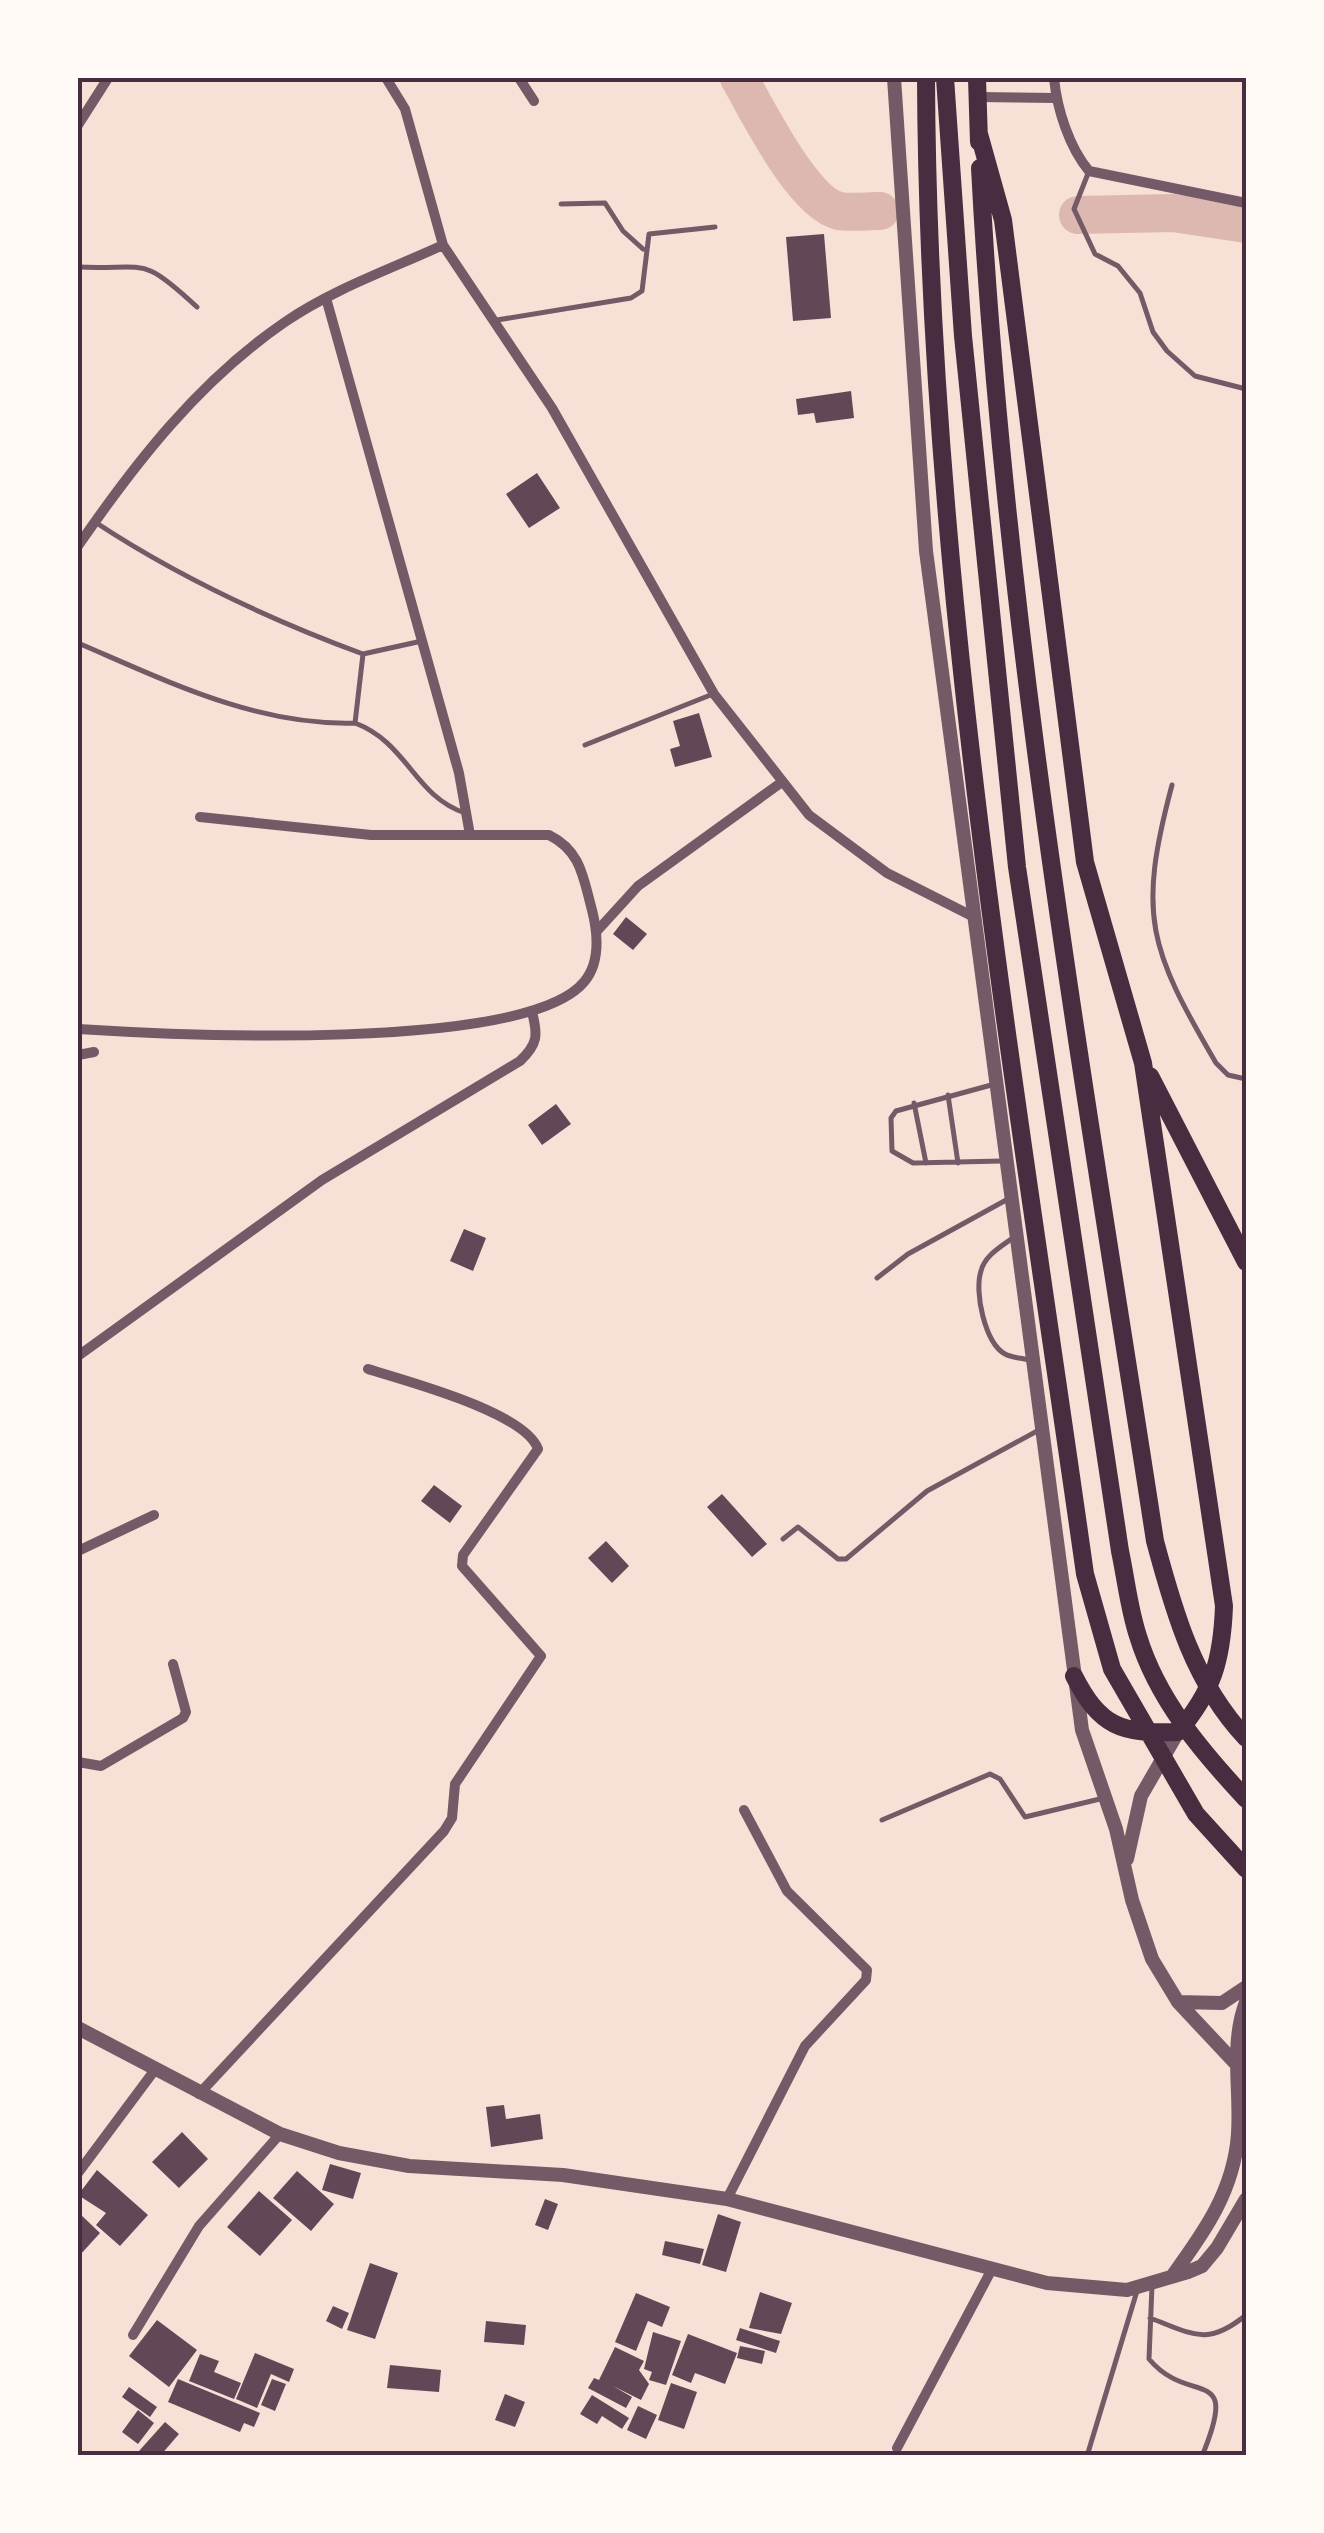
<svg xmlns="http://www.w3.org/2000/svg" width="1324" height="2533" font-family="'PT Sans Narrow',sans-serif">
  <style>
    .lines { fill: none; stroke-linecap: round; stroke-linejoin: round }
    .river { stroke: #dcb8b0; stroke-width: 38 }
    .building { fill: #644757 }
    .service { stroke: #755966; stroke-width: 5 }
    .minor { stroke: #755966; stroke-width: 10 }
    .tertiary { stroke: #755966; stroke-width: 14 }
    .trunk { stroke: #4a2c40; stroke-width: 18 }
    .neatline { fill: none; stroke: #4a2c40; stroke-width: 4 }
  </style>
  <rect width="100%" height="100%" fill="#f7e1d7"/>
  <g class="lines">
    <!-- river -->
    <path class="river" d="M 739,78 C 757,109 802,202 839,211 C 851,213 867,211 880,211
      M 1078,215 L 1173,213 L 1246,224"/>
  </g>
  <!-- building -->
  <path class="building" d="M 824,234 L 831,318 L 793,321 L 786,237 Z
    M 851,391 L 854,418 L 816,423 L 814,413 L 798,415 L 796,399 Z
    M 537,473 L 560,508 L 529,528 L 506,494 Z
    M 699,713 L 712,757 L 675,767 L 670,749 L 680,746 L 673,721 Z
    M 626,917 L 647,934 L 633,950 L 613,934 Z
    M 556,1104 L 571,1124 L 542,1145 L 528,1125 Z
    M 464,1229 L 486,1238 L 473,1271 L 450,1261 Z
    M 434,1485 L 462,1506 L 450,1523 L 421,1501 Z
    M 722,1494 L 767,1544 L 752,1557 L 707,1507 Z
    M 606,1541 L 629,1566 L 612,1583 L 588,1558 Z
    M 504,2105 L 506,2119 L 540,2114 L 543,2139 L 491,2147 L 486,2107 Z
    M 182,2132 L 208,2159 L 179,2188 L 152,2162 Z
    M 330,2164 L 361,2173 L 353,2199 L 322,2190 Z
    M 97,2170 L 148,2215 L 120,2246 L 96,2225 L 106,2213 L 78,2195 Z
    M 297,2171 L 334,2204 L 311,2231 L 273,2198 Z
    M 259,2191 L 292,2220 L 260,2256 L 227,2227 Z
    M 545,2199 L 558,2204 L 548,2230 L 535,2225 Z
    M 78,2212 L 100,2233 L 80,2255 L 78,2252 Z
    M 718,2214 L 741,2222 L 726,2272 L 702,2265 Z
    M 665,2241 L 704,2249 L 700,2264 L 662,2255 Z
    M 370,2263 L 398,2273 L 375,2339 L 347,2330 Z
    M 760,2292 L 792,2303 L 781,2334 L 749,2328 Z
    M 636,2293 L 670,2307 L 662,2327 L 648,2321 L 636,2351 L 615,2342 Z
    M 333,2306 L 349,2313 L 342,2329 L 326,2321 Z
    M 157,2320 L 197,2350 L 169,2387 L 129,2356 Z
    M 486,2321 L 526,2325 L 524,2345 L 484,2342 Z
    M 740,2328 L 780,2341 L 776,2353 L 736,2340 Z
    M 653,2332 L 681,2341 L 666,2385 L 649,2380 L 652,2372 L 644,2369 Z
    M 688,2334 L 737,2353 L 725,2384 L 695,2373 L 691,2383 L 672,2375 Z
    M 740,2346 L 765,2351 L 762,2364 L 737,2358 Z
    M 615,2347 L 644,2361 L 639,2370 L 649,2384 L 641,2400 L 613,2386 L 632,2397 L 626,2408 L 588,2388 L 594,2378 L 599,2380 Z
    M 255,2353 L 294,2369 L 289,2382 L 271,2374 L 257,2408 L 236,2399 Z
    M 200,2354 L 219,2361 L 214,2372 L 241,2383 L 234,2399 L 189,2381 Z
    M 390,2365 L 441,2370 L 439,2392 L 387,2388 Z
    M 178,2379 L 260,2413 L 254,2427 L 244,2423 L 240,2432 L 168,2402 Z
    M 272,2379 L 286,2384 L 275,2411 L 261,2405 Z
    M 671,2383 L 697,2392 L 684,2429 L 658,2420 Z
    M 129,2387 L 157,2407 L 150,2417 L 122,2397 Z
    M 505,2394 L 525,2402 L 515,2427 L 495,2420 Z
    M 592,2395 L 629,2418 L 622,2429 L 602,2416 L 597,2424 L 580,2414 Z
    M 638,2406 L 657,2415 L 646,2439 L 627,2430 Z
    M 138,2410 L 154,2423 L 138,2444 L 122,2432 Z
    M 165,2422 L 179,2434 L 160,2456 L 145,2456 L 139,2451 Z"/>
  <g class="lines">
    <!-- service -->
    <path class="service" d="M 1089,171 L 1074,209 L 1095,254 L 1118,266 L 1140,293 L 1153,332 L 1167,351 L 1195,376 L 1246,389
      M 561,204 L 605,203 L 623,231 L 643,249
      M 78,267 C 148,270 140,254 197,307
      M 497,320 L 631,298 L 642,291 L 649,234 L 715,227
      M 78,643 C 167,681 256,726 355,723 L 363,654 C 271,620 177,576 95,522
      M 363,654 L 422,641
      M 355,723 C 408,743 414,796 465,813
      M 585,745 L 713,694
      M 1172,785 C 1137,916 1149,948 1216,1063 L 1228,1075 L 1246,1079
      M 995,1084 L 896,1111 L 891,1118 L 892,1151 L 913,1163 L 1002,1161
      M 948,1095 L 958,1163
      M 914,1103 L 926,1163
      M 1014,1237 C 1002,1246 985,1255 981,1271 C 974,1292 985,1343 1005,1354 C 1012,1358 1023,1358 1029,1360
      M 877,1278 L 908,1254 L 1008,1199
      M 783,1539 L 798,1527 L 838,1559 L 846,1559 L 927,1491 L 1039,1430
      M 882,1820 L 990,1774 L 1000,1779 L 1025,1817 L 1104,1798
      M 1152,2286 L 1149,2359 C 1190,2408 1241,2362 1202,2456
      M 1150,2318 C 1193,2334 1207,2347 1246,2315
      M 1087,2456 L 1137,2291"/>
    <!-- minor -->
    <path class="minor" d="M 386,78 L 405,109 L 443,245 L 552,408 L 714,694 L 809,815 L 887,873 L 972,916
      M 519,78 L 534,101
      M 1054,78 C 1057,109 1069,147 1089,171 L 1246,203
      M 978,97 L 1056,98
      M 78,125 L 108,78
      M 326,298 L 459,773 L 470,835
      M 78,546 C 136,462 199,381 285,322 C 333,289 391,269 443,245
      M 597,931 L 638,886 L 782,782
      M 78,1029 C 173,1035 525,1053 584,982 C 601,962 598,934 592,910 C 583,877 581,851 549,835 L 371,835 L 200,817
      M 78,1055 L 94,1052
      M 78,1356 L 322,1180 L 520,1061 C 538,1044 538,1035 532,1012
      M 78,1551 L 154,1515
      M 78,1762 L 101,1766 L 183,1718 L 186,1712 L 173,1664
      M 199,2094 L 444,1831 L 452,1818 L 455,1784 L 541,1656 L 462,1566 L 463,1555 L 538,1449 C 525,1412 406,1381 368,1369
      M 78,2173 L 154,2071
      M 727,2199 L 805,2046 L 866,1980 L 867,1970 L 787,1891 L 744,1810
      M 133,2335 L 199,2226 L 280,2134
      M 897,2448 L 992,2269"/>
    <!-- tertiary -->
    <path class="tertiary" d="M 894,78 L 926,551 L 1082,1730 L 1116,1829 L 1132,1900 L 1152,1959 L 1178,2002 L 1238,2066 L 1246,2069
      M 1127,1859 L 1141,1796 L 1178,1732
      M 1178,2002 L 1222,2003 L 1246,1987
      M 78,2028 L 280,2134 L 339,2153 L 409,2166 L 563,2175 L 727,2199 L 1047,2283 L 1127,2290 L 1188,2272 L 1202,2266 L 1217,2248 L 1246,2199
      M 1173,2275 C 1205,2231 1234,2190 1238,2134 C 1241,2090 1230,2044 1246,2002"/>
    <!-- trunk -->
    <path class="trunk" d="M 926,78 C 928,579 1015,1078 1085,1574 L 1112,1669 L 1196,1814 L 1246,1869
      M 945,78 L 963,336 L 1017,867 L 1120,1551 C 1126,1579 1129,1609 1138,1636 C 1157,1699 1202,1752 1246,1799
      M 977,78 L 979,142
      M 979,134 L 1003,220 L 1085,862 L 1143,1063 L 1224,1606 C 1222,1660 1213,1691 1178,1732 C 1121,1734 1100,1727 1074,1676
      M 980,168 C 1004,629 1085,1085 1155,1541 C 1174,1612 1194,1683 1246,1738
      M 1150,1076 L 1246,1262"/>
  </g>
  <!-- border -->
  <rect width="1324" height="2533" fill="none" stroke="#fffaf5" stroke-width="160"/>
  <rect x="80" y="80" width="1164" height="2373" class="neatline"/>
</svg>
